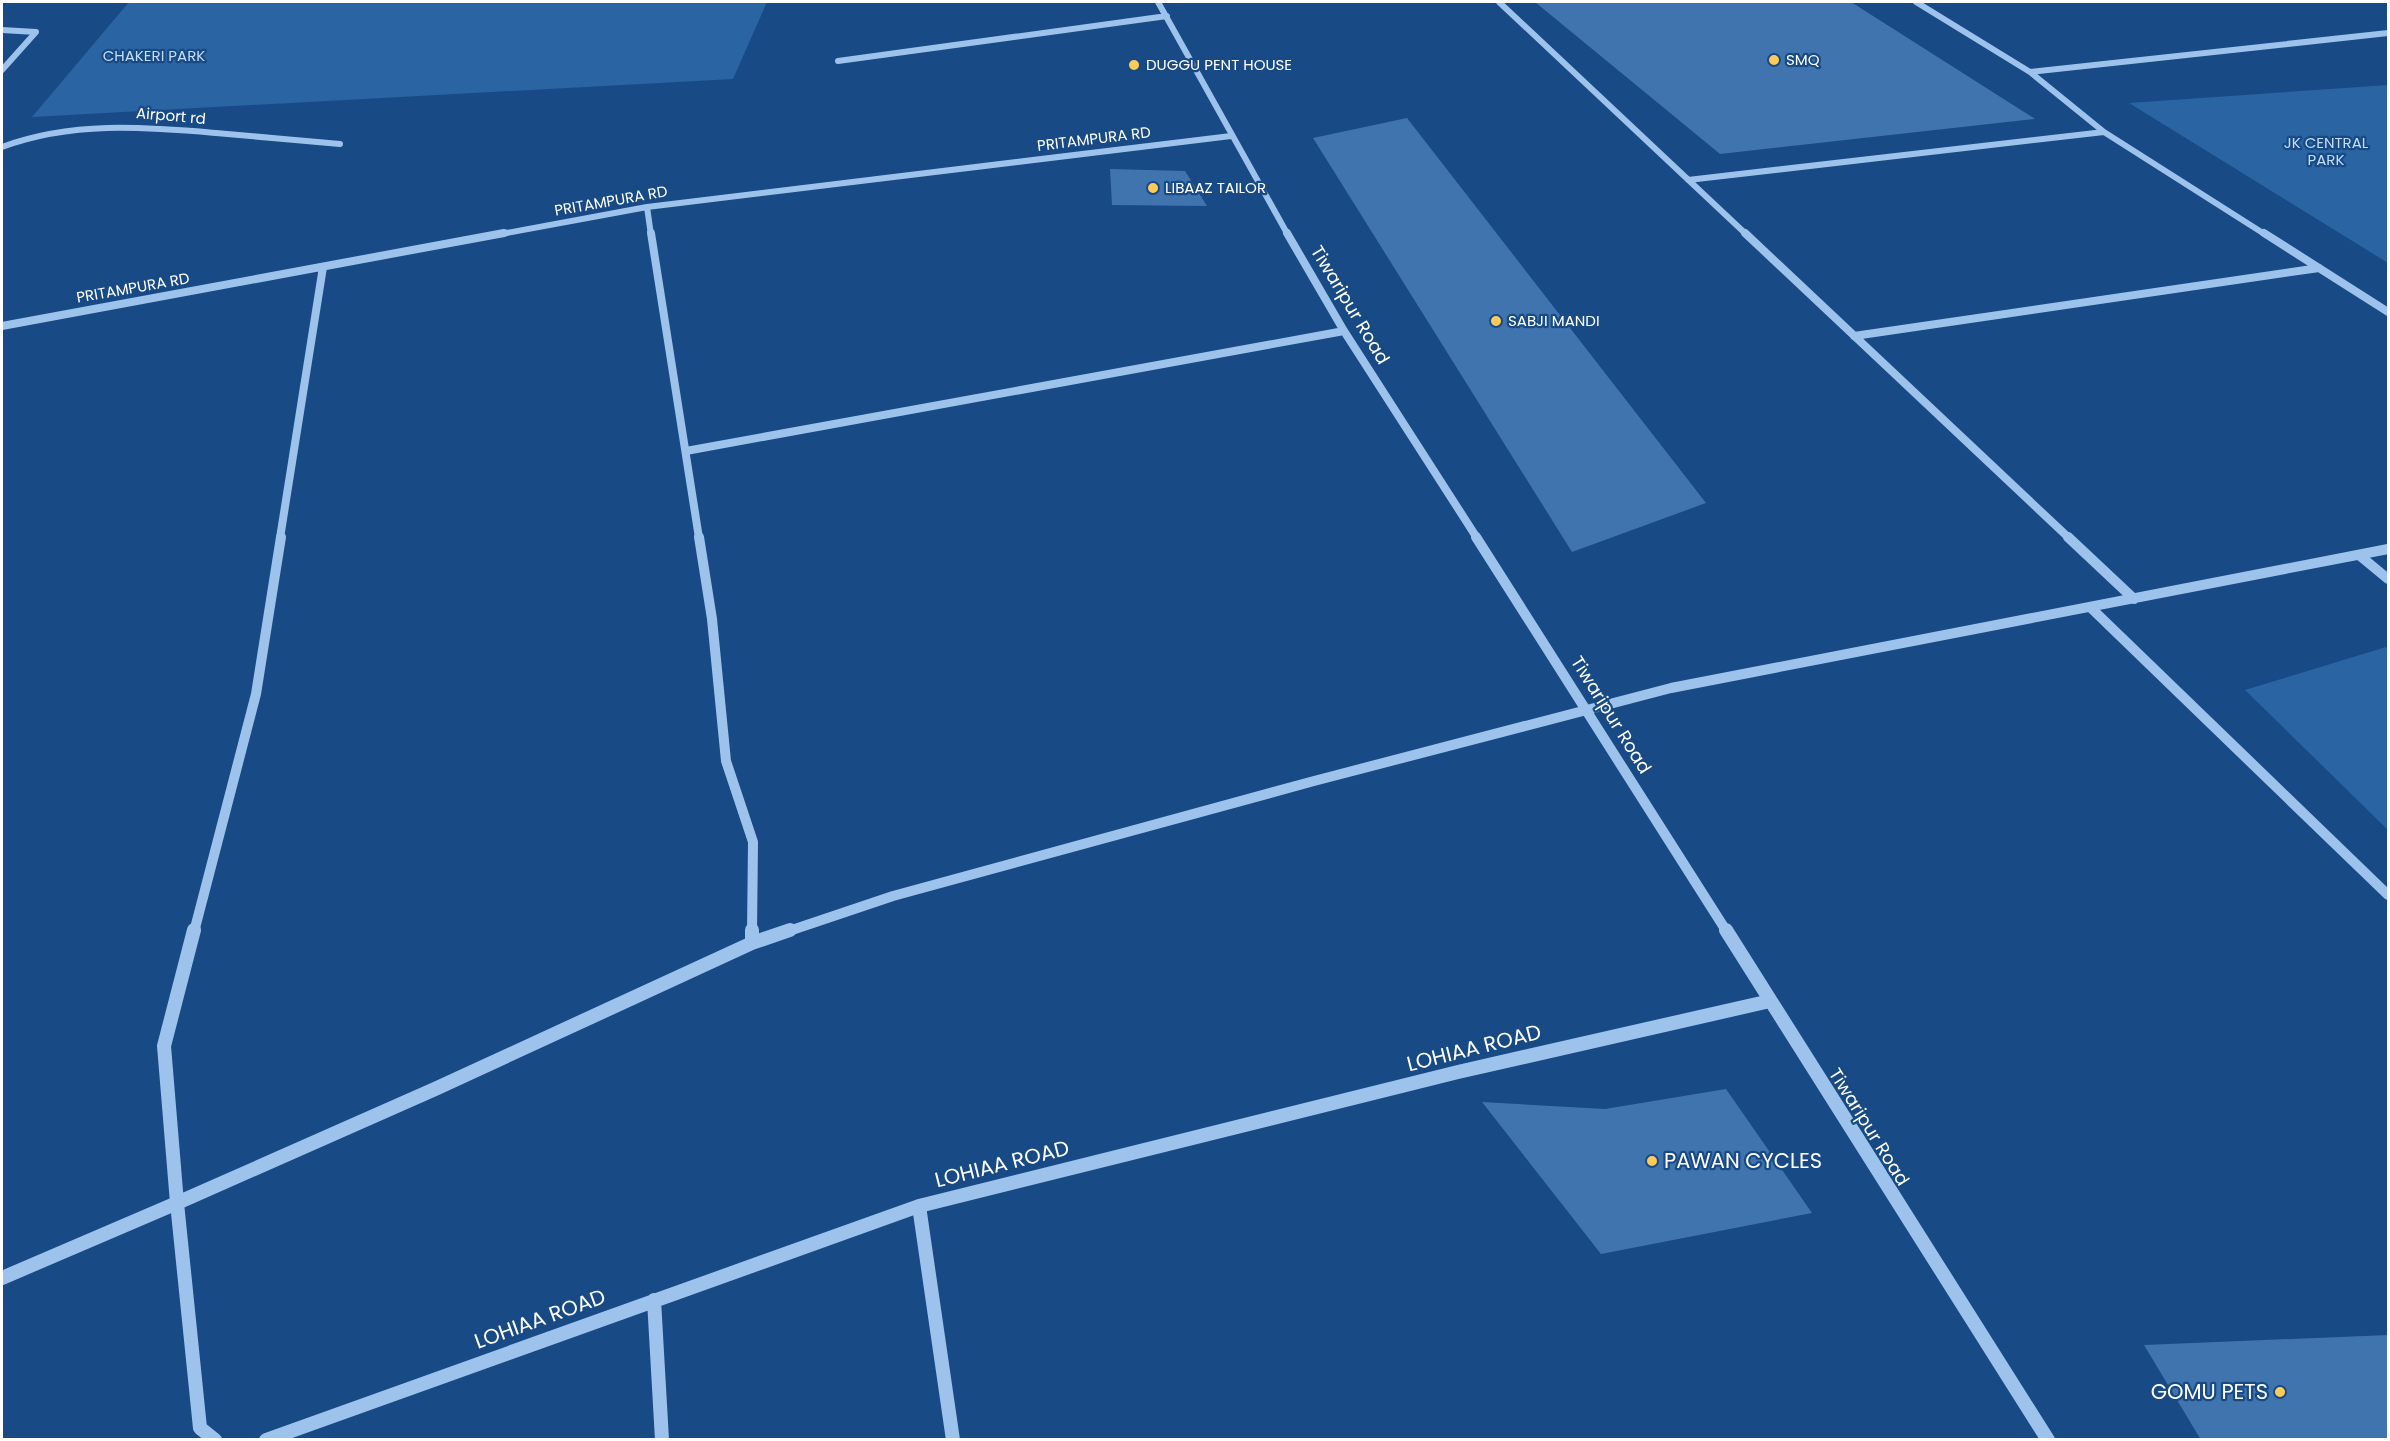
<svg xmlns="http://www.w3.org/2000/svg" width="2390" height="1441" font-family="Poppins,sans-serif">
  <style>
    .green { fill: #2a64a3 }
    .building { fill: #4074af }
    .lines { fill: none; stroke-linecap: round; stroke-linejoin: round }
    .minor-far3 { stroke: #9dc3ed; stroke-width: 6 }
    .minor-far2 { stroke: #9dc3ed; stroke-width: 8 }
    .minor-far1 { stroke: #9dc3ed; stroke-width: 10 }
    .minor { stroke: #9dc3ed; stroke-width: 14 }
    .poi-dot { fill: #ffcb58; stroke: #184a85; stroke-width: 2 }
    .labels { text-anchor: middle; stroke-width: 4.5; stroke-linejoin: round; paint-order: stroke }
    .far-park-label { font-size: 15px; fill: #c2dcf9; stroke: #184a85 }
    .far-poi-label { font-size: 15px; fill: #fff; stroke: #184a85; text-anchor: start }
    .far-street-label { font-size: 15px; fill: #fff; stroke: #184a85 }
    .street-label { font-size: 18px; fill: #fff; stroke: #184a85 }
    .near-street-label { font-size: 21px; fill: #fff; stroke: #184a85 }
    .near-poi-label { font-size: 21px; fill: #fff; stroke: #184a85; text-anchor: start }
  </style>
  <rect width="100%" height="100%" fill="#184a85"/>
  <!-- green -->
  <path class="green" d="M 129,2 L 767,2 L 733,79 L 32,117 Z
    M 2388,85 L 2388,263 L 2129,103 Z
    M 2386,647 L 2388,649 L 2388,830 L 2245,690 Z"/>
  <!-- building -->
  <path class="building" d="M 1535,2 L 1851,2 L 2035,119 L 1720,154 Z
    M 1407,118 L 1706,503 L 1572,552 L 1313,138 Z
    M 1110,169 L 1185,171 L 1207,206 L 1112,205 Z
    M 1726,1089 L 1812,1213 L 1601,1254 L 1482,1102 L 1605,1109 Z
    M 2388,1335 L 2388,1440 L 2201,1440 L 2144,1345 Z"/>
  <g class="lines">
    <!-- minor-far3 -->
    <path class="minor-far3" d="M 1158,2 L 1288,235
      M 1499,2 L 1747,235
      M 1916,2 L 2030,72 L 2104,132 L 2266,235
      M 2,30 L 36,32 L 2,70
      M 838,61 L 1167,16
      M 2030,72 L 2388,33
      M 2,147 C 72,121 143,127 216,133 C 257,137 299,140 340,144
      M 1688,180 L 2104,132
      M 647,207 L 651,235
      M 496,235 L 647,207 L 1231,136"/>
    <!-- minor-far2 -->
    <path class="minor-far2" d="M 651,233 L 699,538
      M 1287,233 L 1344,331 L 1477,538
      M 1745,233 L 2069,538
      M 2264,233 L 2388,312
      M 2,326 L 504,233
      M 1854,336 L 2319,268
      M 686,451 L 1344,331
      M 280,538 L 323,267"/>
    <!-- minor-far1 -->
    <path class="minor-far1" d="M 699,537 L 712,619 L 726,761 L 753,842 L 752,932
      M 1476,537 L 1727,932
      M 2068,537 L 2134,599
      M 2359,555 L 2388,579
      M 2090,607 L 2388,895
      M 194,932 L 256,694 L 281,537
      M 786,932 L 893,896 L 1314,781 L 1671,688 L 2388,549"/>
    <!-- minor -->
    <path class="minor" d="M 194,930 L 164,1046 L 177,1203 L 435,1089 L 752,943 L 790,930
      M 1726,930 L 2048,1440
      M 752,943 L 752,930
      M 919,1206 L 953,1440
      M 2,1278 L 177,1203 L 200,1428 L 215,1440
      M 654,1300 L 662,1440
      M 266,1440 L 919,1206 L 1458,1072 L 1770,1001"/>
  </g>
  <!-- markers -->
  <g class="poi-dot">
    <circle cx="1774" cy="60" r="6"/>
    <circle cx="1134" cy="65" r="6"/>
    <circle cx="1153" cy="188" r="6"/>
    <circle cx="1496" cy="321" r="6"/>
    <circle cx="1652" cy="1161" r="6"/>
    <circle cx="2280" cy="1392" r="6"/>
  </g>
  <g class="labels">
    <!-- far-park labels -->
    <g class="far-park-label">
      <text x="154" y="61">CHAKERI PARK</text>
      <text x="2326" y="148">JK CENTRAL<tspan x="2326" dy="17">PARK</tspan></text>
    </g>
    <!-- far-poi labels -->
    <g class="far-poi-label">
      <text x="1786" y="65">SMQ</text>
      <text x="1146" y="70">DUGGU PENT HOUSE</text>
      <text x="1165" y="193">LIBAAZ TAILOR</text>
      <text x="1508" y="326">SABJI MANDI</text>
    </g>
    <!-- far-street labels -->
    <g class="far-street-label">
      <text transform="translate(171 116) rotate(5)" y="5">Airport rd</text>
      <text transform="translate(1094 139) rotate(-7)" y="5">PRITAMPURA RD</text>
      <text transform="translate(611 201) rotate(-10)" y="5">PRITAMPURA RD</text>
      <text transform="translate(133 288) rotate(-10)" y="5">PRITAMPURA RD</text>
    </g>
    <!-- street labels -->
    <g class="street-label">
      <text transform="translate(1350 305) rotate(59)" y="6">Tiwaripur Road</text>
      <text transform="translate(1611 715) rotate(58)" y="6">Tiwaripur Road</text>
      <text transform="translate(1869 1127) rotate(58)" y="6">Tiwaripur Road</text>
    </g>
    <!-- near-street labels -->
    <g class="near-street-label">
      <text transform="translate(1474 1048) rotate(-14)" y="7">LOHIAA ROAD</text>
      <text transform="translate(1002 1164) rotate(-14)" y="7">LOHIAA ROAD</text>
      <text transform="translate(540 1319) rotate(-20)" y="7">LOHIAA ROAD</text>
    </g>
    <!-- near-poi labels -->
    <g class="near-poi-label">
      <text x="1664" y="1168">PAWAN CYCLES</text>
      <text x="2268" y="1399" text-anchor="end">GOMU PETS</text>
    </g>
  </g>
  <!-- border -->
  <rect width="2390" height="1441" fill="none" stroke="#ffffff" stroke-width="6"/>
</svg>
